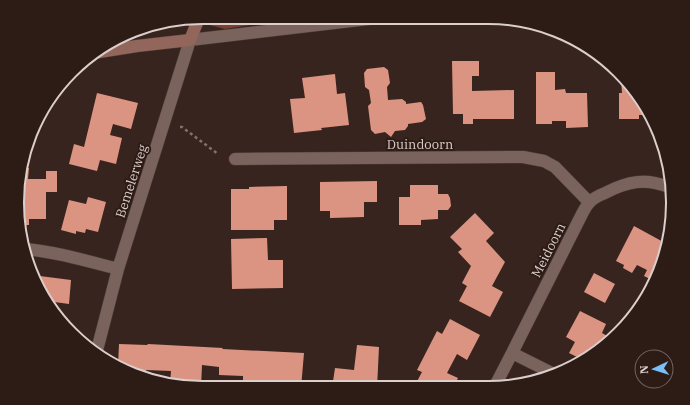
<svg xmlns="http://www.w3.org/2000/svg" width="690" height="405" font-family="'IBM Plex Serif',serif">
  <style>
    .green { fill: #794133 }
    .building { fill: #dc9482 }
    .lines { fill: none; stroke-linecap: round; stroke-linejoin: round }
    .street-casing { stroke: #4f3f3b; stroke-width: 13 }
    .secondary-casing { stroke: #4f3f3b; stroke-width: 13 }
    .path { stroke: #82726e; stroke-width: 2.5; stroke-dasharray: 3 3; stroke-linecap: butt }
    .street { stroke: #7a635d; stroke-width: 12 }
    .secondary { stroke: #92665b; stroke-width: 12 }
    .labels { text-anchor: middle; stroke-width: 4; stroke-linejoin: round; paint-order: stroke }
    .street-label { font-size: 13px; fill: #dbcecb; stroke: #2d1b16 }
    .rim { fill: none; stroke: #dbcecb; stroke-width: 2 }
  </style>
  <rect width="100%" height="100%" fill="#38241f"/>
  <!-- green -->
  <path class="green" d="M 203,17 L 306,17 L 268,22 L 225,29 L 206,24 L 156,25 Z"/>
  <!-- building -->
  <path class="building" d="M 452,61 L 479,61 L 479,76 L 472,76 L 472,91 L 514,90 L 514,119 L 473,119 L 473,124 L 463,124 L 463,114 L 453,114 Z
    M 384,67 L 388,70 L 390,83 L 387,87 L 388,100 L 402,99 L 406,102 L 406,104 L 421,102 L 423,105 L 426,119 L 422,122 L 408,124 L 408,126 L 405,130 L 395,131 L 391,137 L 385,132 L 375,134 L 371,130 L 368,106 L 371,103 L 369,90 L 365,87 L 364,73 L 367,69 Z
    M 536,72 L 555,72 L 555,90 L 565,89 L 566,93 L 587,93 L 588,127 L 566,128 L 566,121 L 552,121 L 552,124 L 536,124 Z
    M 335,74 L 337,94 L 345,93 L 349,125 L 321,128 L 322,130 L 294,133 L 290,99 L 305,98 L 302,78 Z
    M 621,79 L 642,99 L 648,115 L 639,115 L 639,119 L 619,119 L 619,93 L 622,93 Z
    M 97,93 L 138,103 L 131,129 L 113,124 L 110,135 L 122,138 L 116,164 L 100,160 L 97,171 L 69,164 L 74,144 L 84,147 Z
    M 22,167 L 29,168 L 28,179 L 46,179 L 46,171 L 57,171 L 57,192 L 46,192 L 46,219 L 29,219 L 29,225 L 20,225 L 17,214 Z
    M 377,181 L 377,202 L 364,202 L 364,217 L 330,218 L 330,211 L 320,211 L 320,182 Z
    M 410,185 L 438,185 L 438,194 L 448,194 L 450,198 L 451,206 L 448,210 L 438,210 L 438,219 L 421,220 L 421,225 L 399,225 L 399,197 L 410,197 Z
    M 287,186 L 287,220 L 274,220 L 274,230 L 231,230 L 231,189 L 249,189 L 249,187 Z
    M 88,197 L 106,202 L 98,232 L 86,229 L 85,233 L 76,231 L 76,234 L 61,230 L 69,200 L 86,204 Z
    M 475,213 L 494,233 L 486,241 L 505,262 L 492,286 L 503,292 L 490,317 L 459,301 L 467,286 L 462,283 L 471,266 L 458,252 L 462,249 L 450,237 Z
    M 634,226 L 667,244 L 652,280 L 644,276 L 647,270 L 637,265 L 632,273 L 623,268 L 624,265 L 616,261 Z
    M 267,238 L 268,260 L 283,260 L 283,288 L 232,289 L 231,239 Z
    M 594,273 L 615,284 L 605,303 L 584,292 Z
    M 32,275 L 71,280 L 69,304 L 47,301 Z
    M 580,311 L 606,324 L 602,333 L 609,337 L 583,360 L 569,353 L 575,342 L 566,337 Z
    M 450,319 L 480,335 L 467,360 L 457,354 L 447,373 L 458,378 L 453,388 L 415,388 L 414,387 L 422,372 L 417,370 L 437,331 L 442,334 Z
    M 119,344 L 147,345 L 148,344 L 223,348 L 222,349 L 304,353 L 301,388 L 243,388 L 243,376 L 219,375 L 219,367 L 202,365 L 201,388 L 190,388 L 170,384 L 171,371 L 146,370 L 146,379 L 143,378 L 118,366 Z
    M 357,345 L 379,347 L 377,388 L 332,388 L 335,368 L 354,370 Z"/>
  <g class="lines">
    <!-- street casing -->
    <g class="street-casing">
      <path id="street" d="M 235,159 L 523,157 L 544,161 L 555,167 L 589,202
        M 25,249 C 57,252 87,261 118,269
        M 512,353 L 550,372
        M 96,354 L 118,269 L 190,40 L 385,17
        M 494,388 L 512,353 L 581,216 C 583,212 586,206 589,203 C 593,198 600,195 605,193 C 628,181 645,178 669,187"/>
    </g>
    <!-- secondary casing -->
    <g class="secondary-casing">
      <path id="secondary" d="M 93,53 L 137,46 L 190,40 L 199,18"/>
    </g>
    <!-- path -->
    <path class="path" d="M 180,127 L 182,127 L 218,154"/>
    <!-- street -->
    <use href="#street" class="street"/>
    <!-- secondary -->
    <use href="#secondary" class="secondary"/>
  </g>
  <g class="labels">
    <!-- street labels -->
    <g class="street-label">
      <text x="420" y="149">Duindoorn</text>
      <text transform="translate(131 181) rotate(-72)" y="5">Bemelerweg</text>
      <text transform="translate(548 250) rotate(-63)" y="5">Meidoorn</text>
    </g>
  </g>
  <!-- crop -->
  <path d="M0 0H690V405H0ZM202 24H488A178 178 0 0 1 666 202V203A178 178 0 0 1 488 381H202A178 178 0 0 1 24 203V202A178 178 0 0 1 202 24Z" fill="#2d1b16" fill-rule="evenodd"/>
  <path class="rim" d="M202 24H488A178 178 0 0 1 666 202V203A178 178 0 0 1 488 381H202A178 178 0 0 1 24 203V202A178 178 0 0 1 202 24Z"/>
  <!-- north arrow -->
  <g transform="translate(654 369) rotate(266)"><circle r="19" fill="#2d1b16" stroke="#73635e"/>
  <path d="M0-3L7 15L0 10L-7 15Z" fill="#79bff8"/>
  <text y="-6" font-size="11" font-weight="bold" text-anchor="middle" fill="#dbcecb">N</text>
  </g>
</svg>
